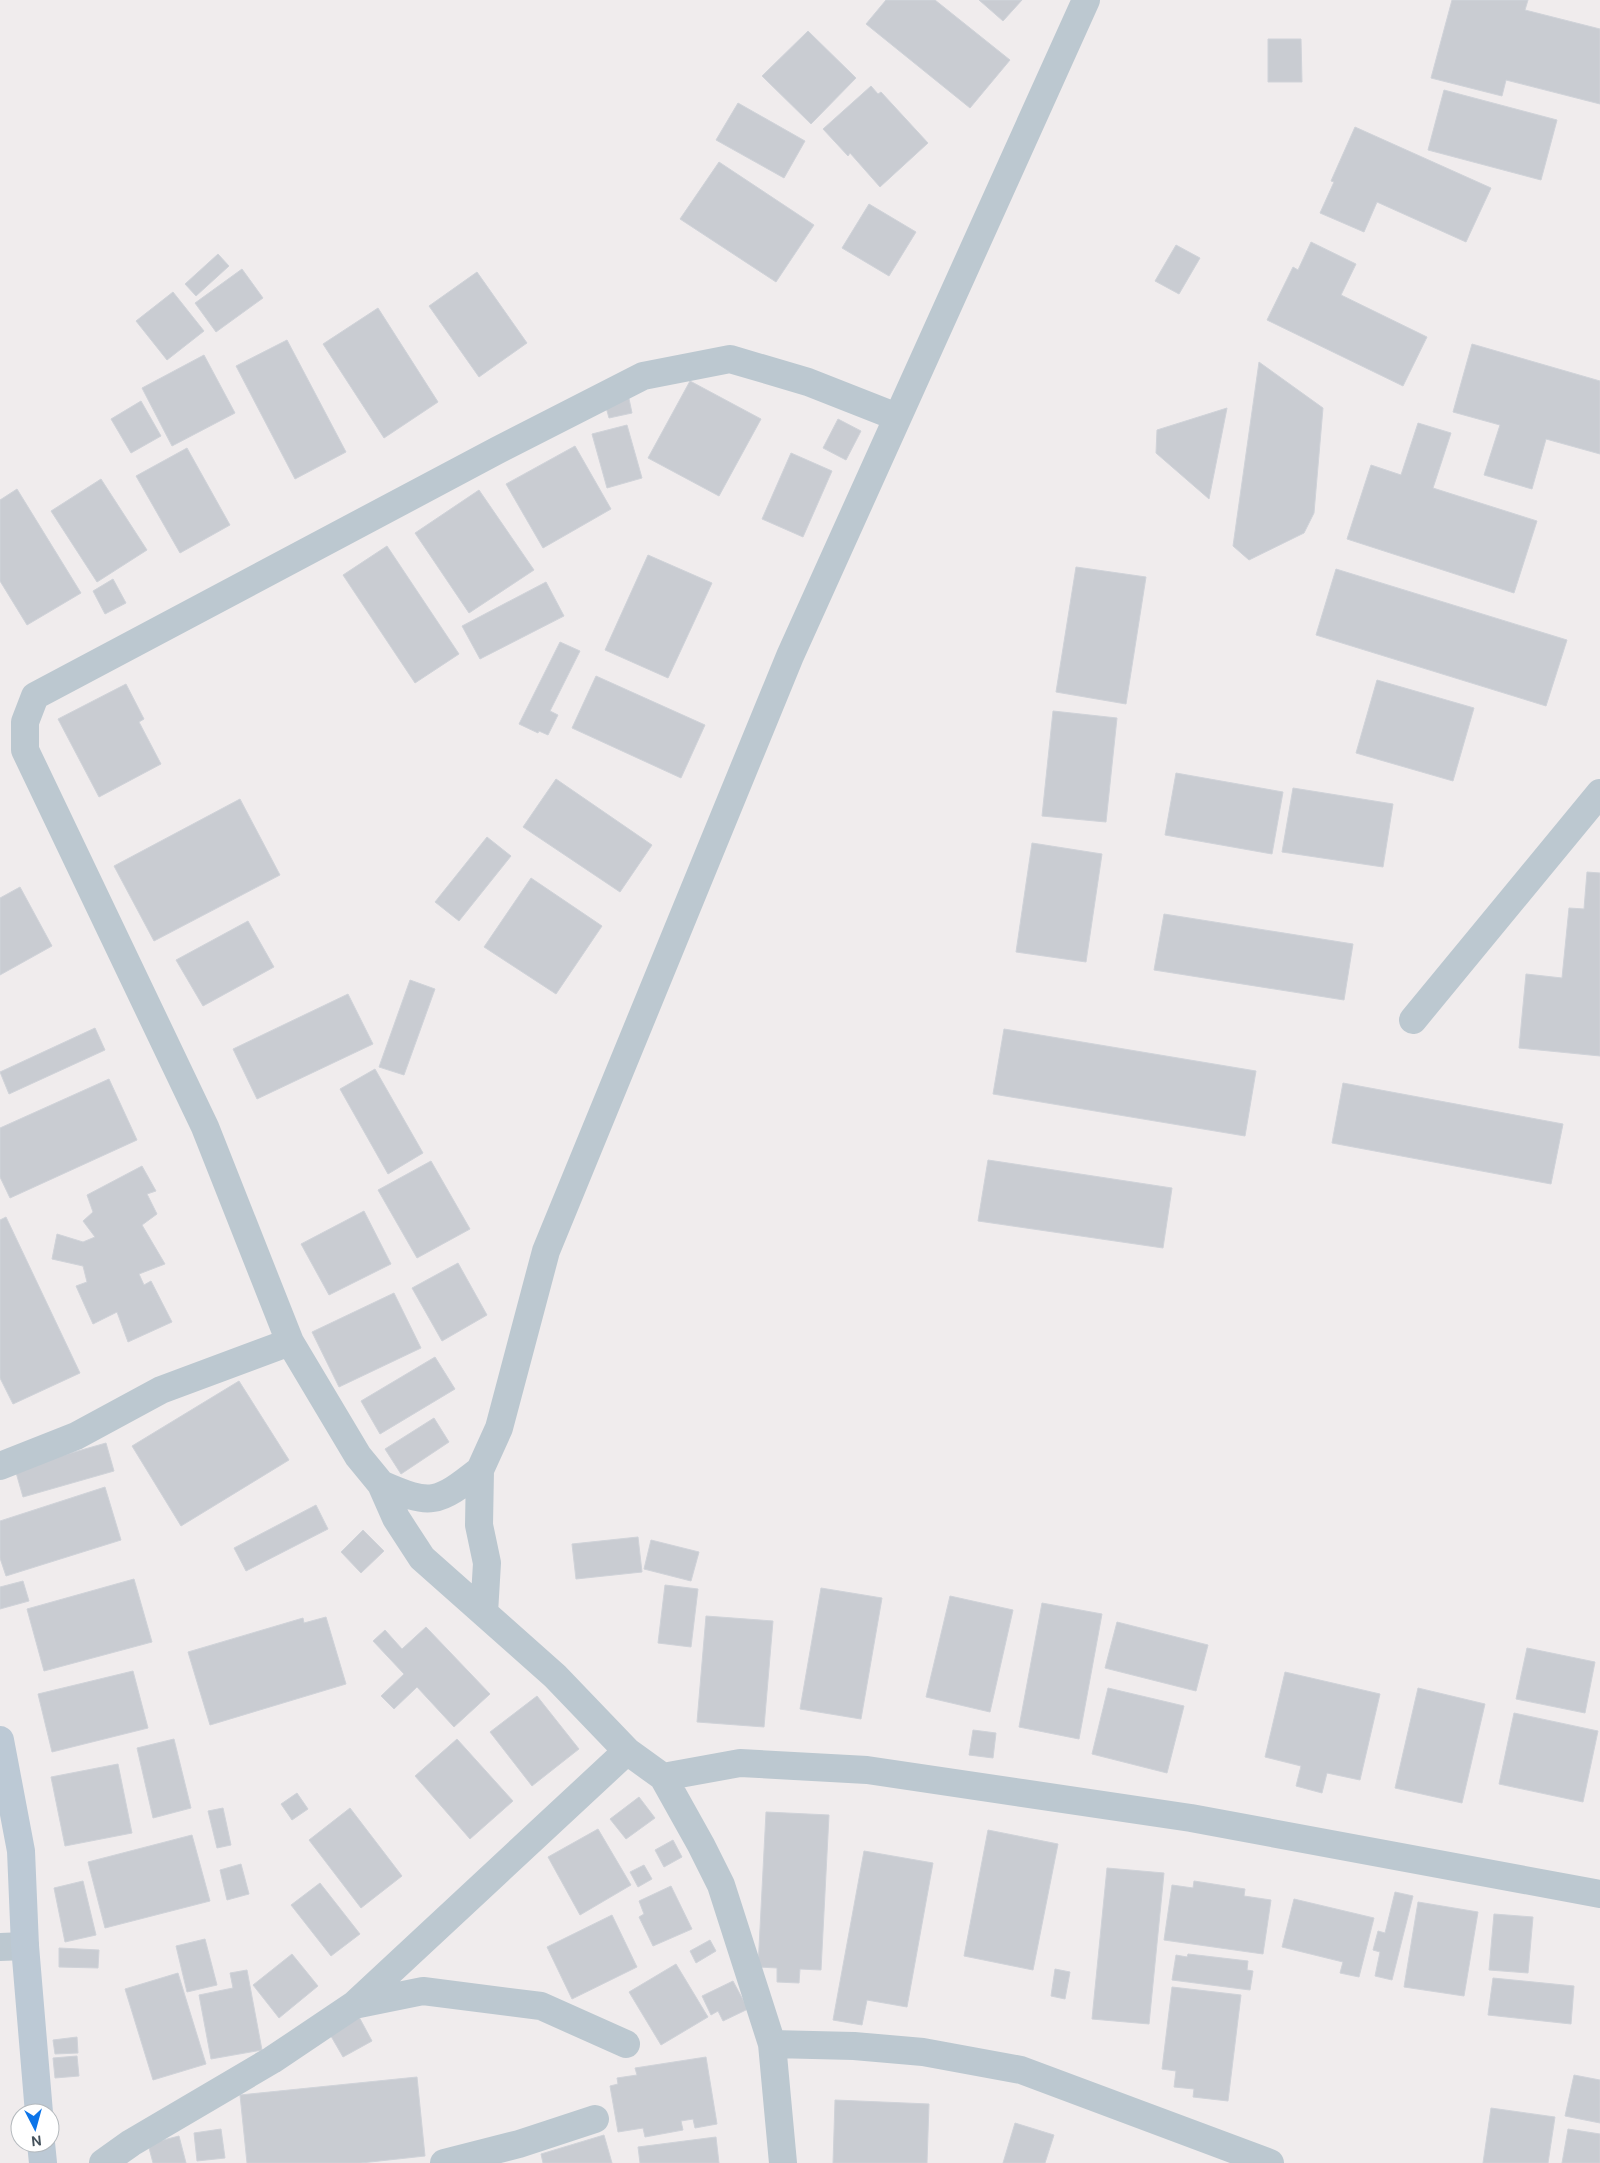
<svg xmlns="http://www.w3.org/2000/svg" width="1600" height="2163" font-family="'DM Sans',sans-serif">
  <style>
    .building { fill: #c9ccd2; stroke: #d0d3d9 }
    .lines { fill: none; stroke-linecap: round; stroke-linejoin: round }
    .street { stroke: #bcc8d0; stroke-width: 28 }
    .secondary { stroke: #bcc9d5; stroke-width: 28 }
  </style>
  <rect width="100%" height="100%" fill="#f0eced"/>
  <!-- building -->
  <path class="building" d="M 886,0 L 935,0 L 1010,60 L 970,108 L 866,24 Z
    M 979,0 L 1022,0 L 1003,21 Z
    M 1452,0 L 1528,0 L 1525,10 L 1600,29 L 1600,104 L 1506,80 L 1502,96 L 1431,78 Z
    M 808,31 L 856,78 L 811,124 L 762,76 Z
    M 1268,39 L 1301,39 L 1302,82 L 1268,82 Z
    M 871,86 L 878,94 L 881,92 L 928,143 L 880,187 L 850,153 L 848,156 L 823,129 Z
    M 1444,90 L 1557,120 L 1541,180 L 1428,150 Z
    M 738,103 L 805,141 L 784,178 L 716,140 Z
    M 1355,127 L 1491,188 L 1466,242 L 1377,202 L 1364,232 L 1320,213 L 1334,182 L 1331,181 Z
    M 719,162 L 814,225 L 776,282 L 680,219 Z
    M 869,204 L 916,232 L 889,276 L 842,248 Z
    M 1311,242 L 1356,264 L 1341,295 L 1427,337 L 1403,386 L 1267,320 L 1293,267 L 1298,270 Z
    M 1176,245 L 1200,258 L 1179,294 L 1155,281 Z
    M 218,254 L 229,266 L 196,296 L 185,284 Z
    M 242,269 L 263,298 L 216,332 L 195,303 Z
    M 477,272 L 527,343 L 479,377 L 429,306 Z
    M 173,292 L 204,331 L 167,360 L 136,321 Z
    M 378,308 L 438,402 L 384,438 L 323,344 Z
    M 287,340 L 346,452 L 295,479 L 236,366 Z
    M 1472,344 L 1600,381 L 1600,454 L 1546,439 L 1532,489 L 1484,475 L 1500,425 L 1453,412 Z
    M 204,355 L 235,413 L 172,446 L 142,388 Z
    M 1259,362 L 1323,408 L 1314,513 L 1304,533 L 1249,560 L 1233,546 Z
    M 690,381 L 761,419 L 719,496 L 648,458 Z
    M 628,394 L 632,413 L 609,418 L 604,400 Z
    M 141,401 L 161,436 L 131,453 L 111,419 Z
    M 1227,408 L 1209,499 L 1156,453 L 1157,430 Z
    M 838,419 L 861,431 L 846,460 L 823,448 Z
    M 1418,423 L 1451,433 L 1433,488 L 1537,521 L 1514,593 L 1347,539 L 1371,465 L 1401,475 Z
    M 627,425 L 642,478 L 607,488 L 592,434 Z
    M 575,446 L 611,509 L 543,548 L 506,484 Z
    M 187,448 L 230,525 L 180,553 L 136,476 Z
    M 791,453 L 832,471 L 803,537 L 762,519 Z
    M 101,479 L 147,550 L 97,582 L 51,511 Z
    M 17,489 L 81,593 L 27,625 L 0,581 L 0,500 Z
    M 479,490 L 534,570 L 469,613 L 415,533 Z
    M 387,546 L 459,654 L 415,683 L 343,575 Z
    M 648,555 L 712,583 L 668,678 L 605,650 Z
    M 1076,567 L 1146,577 L 1126,704 L 1056,692 Z
    M 1336,569 L 1567,640 L 1546,706 L 1316,635 Z
    M 113,579 L 126,603 L 105,614 L 93,591 Z
    M 546,582 L 564,616 L 480,659 L 462,626 Z
    M 560,642 L 580,651 L 550,711 L 558,715 L 548,735 L 539,731 L 538,733 L 519,724 Z
    M 596,676 L 705,725 L 681,778 L 572,728 Z
    M 1377,680 L 1474,708 L 1453,781 L 1356,753 Z
    M 126,684 L 144,719 L 139,722 L 161,764 L 99,797 L 58,719 Z
    M 1053,711 L 1117,718 L 1106,822 L 1042,816 Z
    M 1176,773 L 1283,792 L 1272,854 L 1165,835 Z
    M 556,779 L 652,845 L 620,892 L 523,827 Z
    M 1293,788 L 1393,804 L 1383,867 L 1282,852 Z
    M 240,799 L 280,875 L 154,941 L 114,866 Z
    M 487,837 L 511,856 L 459,921 L 435,902 Z
    M 1032,843 L 1102,854 L 1086,962 L 1016,952 Z
    M 1587,872 L 1600,873 L 1600,1056 L 1519,1048 L 1526,974 L 1562,978 L 1569,908 L 1584,909 Z
    M 531,878 L 602,926 L 556,994 L 484,947 Z
    M 20,887 L 52,946 L 0,975 L 0,898 Z
    M 1164,914 L 1353,944 L 1344,1000 L 1154,970 Z
    M 248,921 L 274,967 L 203,1006 L 176,960 Z
    M 410,980 L 435,989 L 404,1075 L 379,1067 Z
    M 348,994 L 373,1044 L 257,1099 L 233,1049 Z
    M 95,1028 L 105,1050 L 9,1094 L 0,1072 Z
    M 1004,1029 L 1256,1071 L 1245,1136 L 993,1094 Z
    M 375,1069 L 423,1153 L 388,1174 L 340,1089 Z
    M 109,1079 L 137,1140 L 10,1198 L 0,1177 L 0,1128 Z
    M 1343,1083 L 1563,1124 L 1551,1184 L 1332,1143 Z
    M 988,1160 L 1172,1188 L 1163,1248 L 978,1221 Z
    M 431,1161 L 470,1229 L 417,1258 L 378,1190 Z
    M 142,1166 L 156,1191 L 147,1194 L 157,1214 L 142,1225 L 165,1264 L 139,1274 L 144,1285 L 151,1281 L 172,1322 L 128,1342 L 117,1312 L 93,1324 L 76,1286 L 87,1282 L 83,1266 L 52,1259 L 57,1234 L 83,1242 L 95,1237 L 83,1221 L 93,1212 L 87,1195 Z
    M 364,1211 L 391,1264 L 329,1295 L 301,1244 Z
    M 6,1217 L 80,1373 L 13,1404 L 0,1378 L 0,1220 Z
    M 458,1263 L 487,1315 L 442,1341 L 412,1288 Z
    M 394,1293 L 421,1348 L 339,1387 L 312,1332 Z
    M 435,1357 L 455,1389 L 380,1434 L 361,1401 Z
    M 239,1381 L 289,1460 L 181,1526 L 132,1446 Z
    M 434,1418 L 449,1442 L 401,1474 L 385,1449 Z
    M 106,1443 L 114,1471 L 23,1497 L 15,1469 Z
    M 105,1487 L 121,1540 L 6,1576 L 0,1558 L 0,1521 Z
    M 316,1505 L 328,1529 L 246,1571 L 234,1548 Z
    M 363,1530 L 384,1551 L 361,1573 L 341,1552 Z
    M 638,1537 L 642,1572 L 576,1579 L 572,1544 Z
    M 651,1540 L 699,1552 L 691,1581 L 644,1569 Z
    M 134,1579 L 152,1642 L 44,1671 L 27,1609 Z
    M 23,1581 L 29,1601 L 0,1609 L 0,1587 Z
    M 665,1585 L 698,1589 L 691,1647 L 658,1643 Z
    M 821,1588 L 882,1598 L 861,1719 L 800,1709 Z
    M 950,1596 L 1013,1610 L 990,1712 L 926,1697 Z
    M 1042,1603 L 1102,1614 L 1079,1739 L 1019,1727 Z
    M 706,1616 L 773,1621 L 764,1727 L 697,1722 Z
    M 326,1617 L 346,1684 L 210,1725 L 188,1652 L 303,1618 L 304,1623 Z
    M 1117,1622 L 1208,1645 L 1196,1691 L 1105,1668 Z
    M 426,1627 L 490,1694 L 454,1727 L 417,1687 L 394,1709 L 381,1696 L 404,1674 L 373,1641 L 385,1630 L 402,1649 Z
    M 1527,1648 L 1595,1662 L 1585,1713 L 1516,1699 Z
    M 133,1671 L 148,1728 L 52,1752 L 38,1694 Z
    M 1285,1672 L 1380,1694 L 1360,1780 L 1327,1773 L 1322,1793 L 1296,1786 L 1301,1766 L 1265,1757 Z
    M 1108,1688 L 1184,1706 L 1167,1773 L 1092,1754 Z
    M 1418,1688 L 1485,1704 L 1462,1803 L 1395,1788 Z
    M 537,1696 L 579,1749 L 532,1786 L 490,1732 Z
    M 1514,1713 L 1598,1731 L 1583,1802 L 1499,1784 Z
    M 973,1730 L 996,1733 L 993,1758 L 969,1755 Z
    M 174,1739 L 191,1808 L 153,1818 L 137,1748 Z
    M 457,1739 L 513,1801 L 470,1839 L 415,1776 Z
    M 118,1764 L 132,1833 L 65,1846 L 51,1777 Z
    M 297,1793 L 308,1809 L 292,1820 L 281,1804 Z
    M 639,1797 L 655,1818 L 626,1839 L 610,1819 Z
    M 223,1808 L 231,1845 L 217,1848 L 208,1811 Z
    M 350,1808 L 402,1876 L 361,1908 L 309,1840 Z
    M 766,1812 L 829,1815 L 821,1970 L 800,1969 L 799,1983 L 777,1982 L 777,1968 L 758,1967 Z
    M 598,1829 L 631,1885 L 580,1915 L 548,1857 Z
    M 988,1830 L 1058,1844 L 1033,1970 L 964,1956 Z
    M 192,1835 L 210,1901 L 105,1928 L 88,1862 Z
    M 673,1840 L 682,1857 L 664,1867 L 655,1850 Z
    M 864,1851 L 933,1863 L 907,2007 L 867,2000 L 862,2025 L 833,2020 Z
    M 241,1864 L 249,1894 L 227,1900 L 220,1870 Z
    M 644,1865 L 652,1879 L 638,1887 L 630,1872 Z
    M 1107,1868 L 1164,1873 L 1149,2024 L 1092,2019 Z
    M 83,1881 L 96,1935 L 65,1942 L 54,1888 Z
    M 1194,1881 L 1245,1889 L 1244,1896 L 1271,1900 L 1263,1954 L 1164,1940 L 1172,1885 L 1193,1888 Z
    M 320,1883 L 360,1934 L 331,1956 L 291,1905 Z
    M 671,1886 L 692,1929 L 653,1946 L 639,1917 L 644,1914 L 639,1901 Z
    M 1395,1892 L 1413,1896 L 1392,1980 L 1375,1976 L 1380,1952 L 1373,1950 L 1378,1931 L 1385,1933 Z
    M 1294,1899 L 1374,1918 L 1359,1977 L 1340,1973 L 1343,1962 L 1282,1947 Z
    M 1418,1902 L 1478,1912 L 1464,1996 L 1404,1987 Z
    M 1494,1914 L 1533,1917 L 1528,1973 L 1489,1970 Z
    M 612,1915 L 637,1967 L 572,1999 L 547,1947 Z
    M 205,1939 L 217,1985 L 187,1992 L 176,1946 Z
    M 710,1940 L 716,1951 L 696,1963 L 690,1951 Z
    M 59,1948 L 99,1950 L 98,1968 L 59,1967 Z
    M 292,1954 L 318,1986 L 279,2018 L 253,1985 Z
    M 1188,1954 L 1248,1961 L 1247,1970 L 1253,1971 L 1250,1990 L 1172,1980 L 1176,1955 L 1187,1957 Z
    M 676,1964 L 708,2017 L 661,2045 L 629,1992 Z
    M 1055,1969 L 1070,1972 L 1065,1999 L 1051,1996 Z
    M 247,1970 L 262,2050 L 211,2059 L 199,1995 L 233,1988 L 230,1973 Z
    M 178,1973 L 206,2064 L 153,2080 L 125,1989 Z
    M 1493,1978 L 1574,1986 L 1571,2024 L 1488,2015 Z
    M 733,1981 L 748,2009 L 723,2021 L 718,2011 L 711,2015 L 702,1996 Z
    M 1172,1987 L 1241,1995 L 1228,2101 L 1193,2097 L 1194,2089 L 1174,2087 L 1176,2071 L 1162,2069 Z
    M 358,2015 L 372,2041 L 343,2057 L 328,2031 Z
    M 77,2037 L 78,2053 L 55,2054 L 53,2040 Z
    M 77,2056 L 79,2076 L 55,2078 L 53,2058 Z
    M 706,2057 L 717,2124 L 695,2128 L 693,2119 L 681,2121 L 683,2130 L 645,2137 L 643,2128 L 618,2132 L 610,2086 L 618,2084 L 617,2078 L 637,2075 L 635,2068 Z
    M 1574,2075 L 1600,2080 L 1600,2123 L 1565,2116 Z
    M 417,2077 L 425,2156 L 361,2163 L 247,2163 L 240,2095 Z
    M 835,2100 L 929,2104 L 927,2163 L 833,2163 Z
    M 1491,2108 L 1555,2117 L 1548,2163 L 1483,2163 Z
    M 1015,2123 L 1054,2135 L 1045,2163 L 1003,2163 Z
    M 221,2129 L 225,2158 L 197,2161 L 194,2133 Z
    M 1568,2129 L 1600,2134 L 1600,2163 L 1562,2163 Z
    M 604,2135 L 612,2163 L 543,2163 L 541,2154 Z
    M 179,2136 L 186,2163 L 153,2163 L 148,2144 Z
    M 716,2137 L 719,2163 L 640,2163 L 638,2147 Z"/>
  <g class="lines">
    <!-- street -->
    <path class="street" d="M 1413,1020 L 1600,793
      M 0,1466 L 76,1436 L 161,1390 L 290,1342
      M 381,1484 C 431,1506 437,1504 480,1470
      M 484,1613 L 487,1563 L 479,1525 L 480,1470 L 499,1428 L 546,1251 L 790,656 L 1086,0
      M 663,1777 L 740,1763 L 867,1770 L 1191,1818 L 1600,1894
      M 0,1947 L 25,1946
      M 354,2005 L 423,1991 L 541,2006 L 626,2044
      M 772,2044 L 854,2046 L 923,2052 L 1021,2070 L 1270,2163
      M 103,2163 L 131,2143 L 272,2060 L 354,2005 L 627,1751
      M 444,2163 L 519,2144 L 595,2119
      M 783,2163 L 772,2044 L 721,1885 L 701,1845 L 663,1777 L 627,1751 L 555,1676 L 422,1558 L 396,1518 L 381,1484 L 358,1456 L 290,1342 L 205,1127 L 25,750 L 25,722 L 35,696 L 498,450 L 643,376 L 730,359 L 808,382 L 897,417"/>
    <!-- secondary -->
    <path class="secondary" d="M 0,1740 L 21,1851 L 25,1946 L 39,2113
      M 41,2143 L 43,2163"/>
  </g>
  <!-- north arrow -->
  <g transform="translate(35 2128) rotate(174)"><circle r="24" fill="#ffffff" stroke="#b4b9bd"/>
  <path d="M0-4L9 19L0 12L-9 19Z" fill="#0d75e9"/>
  <text y="-8" font-size="14" font-weight="bold" text-anchor="middle" fill="#44515b">N</text>
  </g>
</svg>
